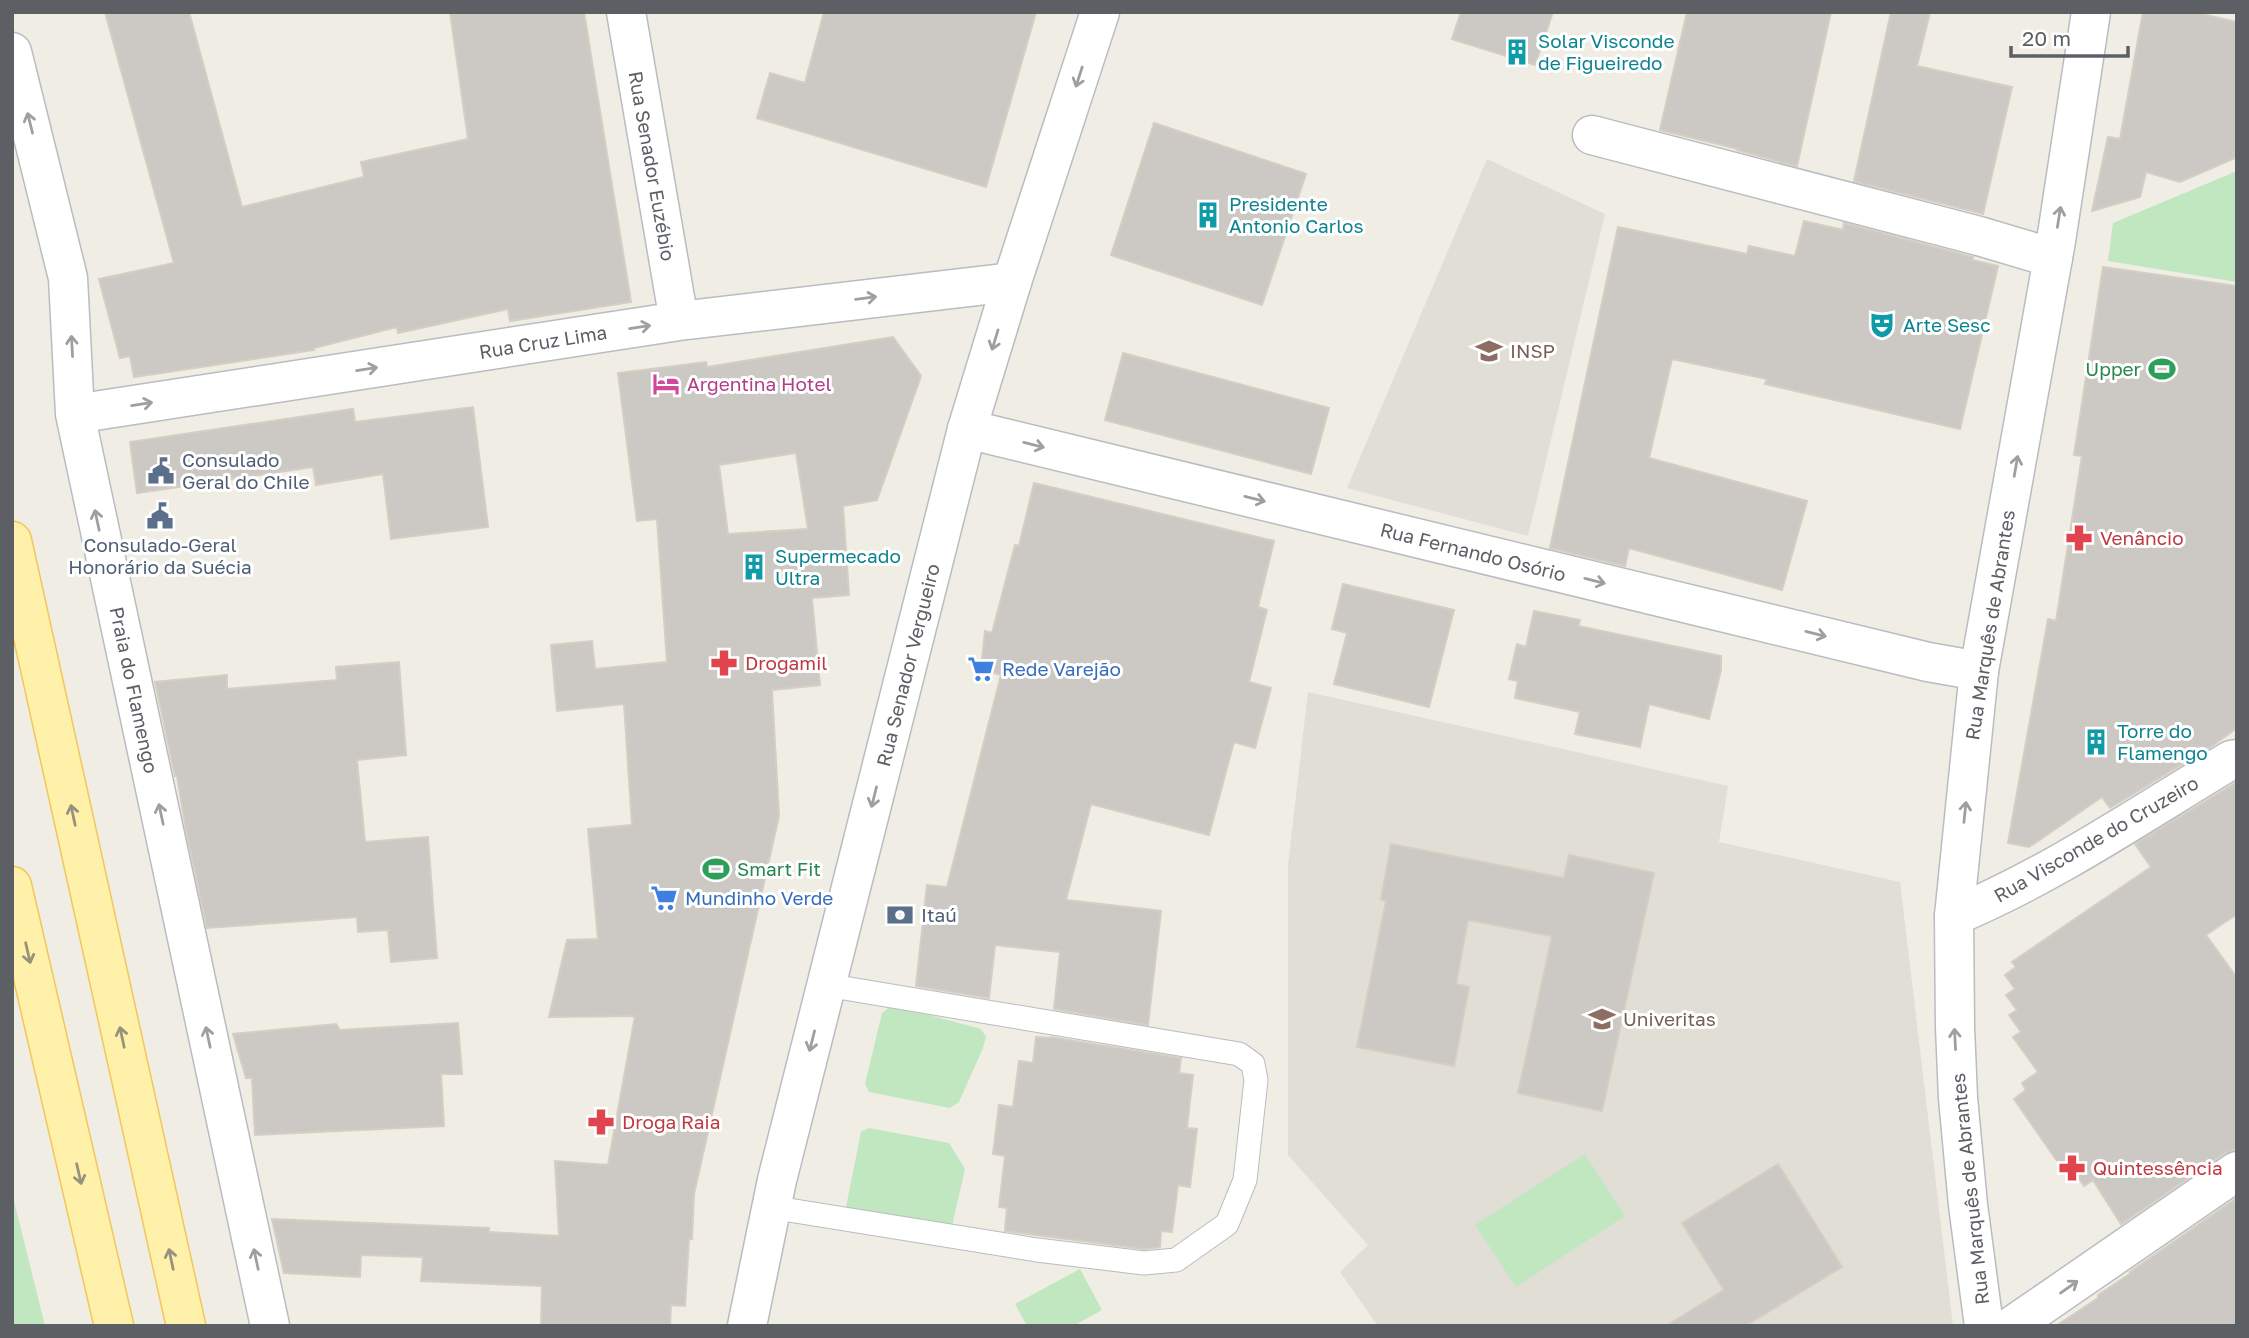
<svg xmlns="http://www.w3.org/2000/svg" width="2249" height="1338" font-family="'Golos Text',sans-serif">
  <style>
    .education { fill: #e1ded5 }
    .green { fill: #c1e7c1 }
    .building { fill: #ccc9c4; stroke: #d4cec3; stroke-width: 2; fill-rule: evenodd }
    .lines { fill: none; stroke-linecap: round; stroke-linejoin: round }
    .service-casing { stroke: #b9bcc1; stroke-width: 25 }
    .minor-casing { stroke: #b9bcc1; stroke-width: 41 }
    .tertiary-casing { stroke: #b9bcc1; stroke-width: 41 }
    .primary-casing { stroke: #f4c659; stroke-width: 41 }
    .service { stroke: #fff; stroke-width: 23 }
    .minor { stroke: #fff; stroke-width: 38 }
    .tertiary { stroke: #fff; stroke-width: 38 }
    .primary { stroke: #fff0aa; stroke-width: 38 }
    .oneway { stroke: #9da0a3 }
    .oneway2 { stroke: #95927d }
    .labels { text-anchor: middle; stroke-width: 6; stroke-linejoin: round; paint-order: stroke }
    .culture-label { font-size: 19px; fill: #0d838f; stroke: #fff; text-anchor: start }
    .street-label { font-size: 19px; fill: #5c6065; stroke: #fff }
    .education-label { font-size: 19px; fill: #785e54; stroke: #fff; text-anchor: start }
    .leisure-label { font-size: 19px; fill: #27864d; stroke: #fff; text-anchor: end }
    .hotel-label { font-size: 19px; fill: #b23c85; stroke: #fff; text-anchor: start }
    .service-label { font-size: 19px; fill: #4e5e75; stroke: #fff; text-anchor: start }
    .health-label { font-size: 19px; fill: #be3a42; stroke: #fff; text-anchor: start }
    .shop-label { font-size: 19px; fill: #366cbe; stroke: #fff; text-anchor: start }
  </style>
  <rect width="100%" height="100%" fill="#efede4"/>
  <!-- education -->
  <path class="education" d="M 1487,159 L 1605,214 L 1528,536 L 1347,488 Z
    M 1308,692 L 1728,786 L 1719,842 L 1900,882 L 1953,1326 L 1378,1326 L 1340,1272 L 1368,1245 L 1288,1155 L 1288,865 Z"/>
  <!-- green -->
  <path class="green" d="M 2237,171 L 2237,282 L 2108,261 L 2113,223 Z
    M 892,1005 L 981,1029 L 986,1037 L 983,1048 L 959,1102 L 950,1108 L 869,1092 L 865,1084 L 882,1013 Z
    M 869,1128 L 949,1143 L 965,1169 L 951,1230 L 852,1215 L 846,1207 L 861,1132 Z
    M 1585,1154 L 1625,1216 L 1516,1287 L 1475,1225 Z
    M 12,1193 L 45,1326 L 12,1326 Z
    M 1080,1269 L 1102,1310 L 1073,1326 L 1027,1326 L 1015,1304 Z"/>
  <!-- building -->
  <path class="building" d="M 105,12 L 189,12 L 242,207 L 364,177 L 361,162 L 468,139 L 450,12 L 584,12 L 631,302 L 510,321 L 508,309 L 398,333 L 397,327 L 314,348 L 314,350 L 134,377 L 130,356 L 120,358 L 99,279 L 174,263 Z
    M 824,12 L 1036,12 L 986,187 L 757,118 L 770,73 L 805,83 Z
    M 1461,12 L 1553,12 L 1535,65 L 1452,39 Z
    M 1687,12 L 1831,12 L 1797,166 L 1737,150 L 1738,149 L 1660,130 Z
    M 1891,12 L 1930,12 L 1917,66 L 2012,87 L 1983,214 L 1854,181 Z
    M 2143,12 L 2193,12 L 2237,22 L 2237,157 L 2180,182 L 2146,172 L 2140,197 L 2092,211 L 2108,137 L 2120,139 Z
    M 1154,123 L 1306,174 L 1262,305 L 1111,255 Z
    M 1804,221 L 1843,230 L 1844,223 L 1973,257 L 1972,260 L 1998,266 L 1960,429 L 1765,384 L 1767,379 L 1672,359 L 1649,458 L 1807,501 L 1782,590 L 1629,548 L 1625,566 L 1550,548 L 1618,227 L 1747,254 L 1749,246 L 1795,256 Z
    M 2103,267 L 2237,286 L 2237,728 L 2212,746 L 2110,808 L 2102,797 L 2029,847 L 2008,843 L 2048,619 L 2056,621 L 2082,456 L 2074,455 Z
    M 893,337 L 921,376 L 877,500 L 843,506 L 849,595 L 812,598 L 820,685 L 772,690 L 779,816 L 694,1194 L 692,1239 L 689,1239 L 685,1306 L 671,1305 L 670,1326 L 541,1326 L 542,1286 L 421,1281 L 423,1257 L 361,1255 L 360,1277 L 284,1273 L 272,1219 L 489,1228 L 489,1232 L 559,1236 L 555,1161 L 608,1165 L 635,1016 L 549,1017 L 567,940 L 598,939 L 588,829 L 632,825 L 624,704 L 557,711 L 551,645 L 592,641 L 595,669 L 667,662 L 657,519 L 637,521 L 618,373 L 706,362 L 707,367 ZM 796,453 L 808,529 L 728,534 L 719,465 Z
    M 1123,353 L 1329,408 L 1311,474 L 1105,420 Z
    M 473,407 L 488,527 L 391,539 L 383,474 L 316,485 L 313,467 L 137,493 L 130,442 L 353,409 L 355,422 Z
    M 1034,483 L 1274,541 L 1258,607 L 1267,610 L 1249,682 L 1271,688 L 1255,748 L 1234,742 L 1209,835 L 1091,804 L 1066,900 L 1161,911 L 1148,1025 L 1054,1009 L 1060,952 L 995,945 L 989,998 L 916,986 L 927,885 L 947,887 L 1001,675 L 981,669 L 985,631 L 992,633 L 1015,545 L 1019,546 Z
    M 1343,584 L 1454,610 L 1429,707 L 1334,684 L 1347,633 L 1332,629 Z
    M 1534,611 L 1580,620 L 1578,626 L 1721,656 L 1721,670 L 1709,719 L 1649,704 L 1640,747 L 1575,734 L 1580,712 L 1515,698 L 1518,681 L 1509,679 L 1517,644 L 1526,647 Z
    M 399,662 L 406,755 L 357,760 L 365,842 L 428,837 L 437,958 L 391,962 L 388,930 L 358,932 L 357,917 L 207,928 L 186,830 L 177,776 L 175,776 L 155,682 L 227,675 L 227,689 L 337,680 L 336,667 Z
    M 2237,782 L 2237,914 L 2206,935 L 2237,978 L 2237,1149 L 2225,1153 L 2121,1224 L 2093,1180 L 2084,1186 L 2078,1177 L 2071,1181 L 2014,1099 L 2026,1090 L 2022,1083 L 2038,1072 L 2013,1037 L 2021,1032 L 2009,1015 L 2017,1010 L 2006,995 L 2015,989 L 2005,975 L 2016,967 L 2012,962 L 2151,867 L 2135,844 Z
    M 1391,844 L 1564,878 L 1569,855 L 1654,873 L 1602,1111 L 1518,1093 L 1552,936 L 1468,920 L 1456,984 L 1469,987 L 1454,1066 L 1357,1047 L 1386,901 L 1381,899 Z
    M 458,1023 L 462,1074 L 441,1074 L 444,1126 L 255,1135 L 252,1078 L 246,1078 L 233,1034 L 336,1024 L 340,1030 Z
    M 1036,1037 L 1050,1038 L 1051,1037 L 1181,1058 L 1179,1073 L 1193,1075 L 1187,1128 L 1197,1129 L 1190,1187 L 1178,1185 L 1172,1232 L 1161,1231 L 1160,1247 L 1144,1249 L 1005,1231 L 1007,1208 L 999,1207 L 1005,1156 L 993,1154 L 999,1105 L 1013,1107 L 1019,1061 L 1033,1063 Z
    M 1778,1164 L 1842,1267 L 1745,1326 L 1666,1326 L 1724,1290 L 1682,1223 Z
    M 2237,1198 L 2237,1326 L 2056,1326 L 2098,1298 L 2098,1295 L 2131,1273 L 2130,1272 Z"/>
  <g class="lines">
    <!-- service casing -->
    <g class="service-casing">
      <path id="service" d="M 770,1207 L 1037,1250 L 1144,1263 L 1176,1260 L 1227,1224 L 1245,1180 L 1256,1080 L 1253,1064 L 1239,1054 L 826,985"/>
    </g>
    <!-- minor casing -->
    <g class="minor-casing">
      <path id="minor" d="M 626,12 L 679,321
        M 12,52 L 68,278 L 75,414 L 270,1326
        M 1592,135 L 1979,236 L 2053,258
        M 75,414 L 679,321 L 1012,282
        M 967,429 L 1928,662 L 1979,671
        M 1954,916 C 2052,875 2141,814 2231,760 L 2237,759
        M 2012,1326 L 2237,1171"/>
    </g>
    <!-- tertiary casing -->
    <g class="tertiary-casing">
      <path id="tertiary" d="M 747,1326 L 777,1180 L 967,429 L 1012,282 L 1100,12
        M 1984,1326 L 1968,1205 L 1958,1098 L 1955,1027 L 1954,916 L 1979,671 L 2056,241 L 2091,12"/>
    </g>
    <!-- primary casing -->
    <g class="primary-casing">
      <path id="primary" d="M 12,541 L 186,1326
        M 12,886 L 114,1326"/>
    </g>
    <!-- service -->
    <use href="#service" class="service"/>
    <!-- minor -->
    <use href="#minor" class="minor"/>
    <!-- tertiary -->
    <use href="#tertiary" class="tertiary"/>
    <!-- primary -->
    <use href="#primary" class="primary"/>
  </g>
  <!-- one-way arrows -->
  <defs><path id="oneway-shaft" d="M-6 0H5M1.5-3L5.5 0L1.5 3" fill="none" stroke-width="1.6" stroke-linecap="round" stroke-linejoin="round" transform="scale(1.75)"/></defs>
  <g class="oneway">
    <use href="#oneway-shaft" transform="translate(1079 77) rotate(108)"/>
    <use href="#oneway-shaft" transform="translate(30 123) rotate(-104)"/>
    <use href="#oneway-shaft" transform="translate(2059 217) rotate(-81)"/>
    <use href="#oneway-shaft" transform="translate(866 298) rotate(-7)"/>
    <use href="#oneway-shaft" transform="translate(640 327) rotate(-9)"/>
    <use href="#oneway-shaft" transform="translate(995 340) rotate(107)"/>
    <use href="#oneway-shaft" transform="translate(72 346) rotate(-93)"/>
    <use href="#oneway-shaft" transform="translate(367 369) rotate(-9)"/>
    <use href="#oneway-shaft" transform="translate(142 404) rotate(-9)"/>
    <use href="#oneway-shaft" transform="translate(1034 445) rotate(14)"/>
    <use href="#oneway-shaft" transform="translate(2016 466) rotate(-80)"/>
    <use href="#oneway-shaft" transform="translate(1255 499) rotate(14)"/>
    <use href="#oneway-shaft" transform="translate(97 520) rotate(-102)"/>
    <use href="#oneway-shaft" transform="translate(1595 581) rotate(14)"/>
    <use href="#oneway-shaft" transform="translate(1816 634) rotate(14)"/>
    <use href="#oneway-shaft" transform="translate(874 797) rotate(104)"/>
    <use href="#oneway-shaft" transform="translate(1965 812) rotate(-84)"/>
    <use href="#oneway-shaft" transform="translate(161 814) rotate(-102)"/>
    <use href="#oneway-shaft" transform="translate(208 1037) rotate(-102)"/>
    <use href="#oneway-shaft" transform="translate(1955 1039) rotate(-93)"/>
    <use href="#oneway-shaft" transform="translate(812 1041) rotate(104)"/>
    <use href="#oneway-shaft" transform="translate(256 1259) rotate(-102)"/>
    <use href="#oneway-shaft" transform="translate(2069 1287) rotate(-35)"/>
  </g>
  <g class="oneway2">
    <use href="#oneway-shaft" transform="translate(73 815) rotate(-102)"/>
    <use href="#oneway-shaft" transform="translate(28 953) rotate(77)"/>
    <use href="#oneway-shaft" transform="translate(122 1037) rotate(-102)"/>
    <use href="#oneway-shaft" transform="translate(79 1174) rotate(77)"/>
    <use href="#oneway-shaft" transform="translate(171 1259) rotate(-102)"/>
  </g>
  <!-- icons -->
  <defs>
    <g id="building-bare" transform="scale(2.1)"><path d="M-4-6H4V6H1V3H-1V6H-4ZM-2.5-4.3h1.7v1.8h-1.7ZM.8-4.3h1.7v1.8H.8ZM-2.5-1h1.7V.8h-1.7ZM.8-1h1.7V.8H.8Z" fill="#0f9aa8" stroke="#fff" stroke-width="2.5" paint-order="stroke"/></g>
    <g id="theatre-bare" transform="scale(2.1)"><path d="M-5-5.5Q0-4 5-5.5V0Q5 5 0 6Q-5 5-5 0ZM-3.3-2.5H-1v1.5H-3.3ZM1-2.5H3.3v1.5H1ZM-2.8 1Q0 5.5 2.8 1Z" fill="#0f9aa8" stroke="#fff" stroke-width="2.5" paint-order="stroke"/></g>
    <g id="school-bare" transform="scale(2.1)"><path d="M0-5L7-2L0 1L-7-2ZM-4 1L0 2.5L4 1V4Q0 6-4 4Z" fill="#8d6e63" stroke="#fff" stroke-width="2.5" paint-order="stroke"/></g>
    <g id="stadium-bare" transform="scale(2.1)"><path d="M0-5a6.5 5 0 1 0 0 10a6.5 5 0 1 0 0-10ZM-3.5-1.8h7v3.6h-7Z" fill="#2e9e5b" stroke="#fff" stroke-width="2.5" paint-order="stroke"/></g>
    <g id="hotel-bare" transform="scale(2.1)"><path d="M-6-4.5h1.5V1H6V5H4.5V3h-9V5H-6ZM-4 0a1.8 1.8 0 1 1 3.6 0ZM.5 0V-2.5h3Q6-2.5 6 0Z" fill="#d1479c" stroke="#fff" stroke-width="2.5" paint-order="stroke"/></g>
    <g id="civic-bare" transform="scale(2.1)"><path d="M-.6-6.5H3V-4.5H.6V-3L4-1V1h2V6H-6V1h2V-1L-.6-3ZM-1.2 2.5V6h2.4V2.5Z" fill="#5c6f8a" stroke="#fff" stroke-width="2.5" paint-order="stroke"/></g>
    <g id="pharmacy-bare" transform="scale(2.1)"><path d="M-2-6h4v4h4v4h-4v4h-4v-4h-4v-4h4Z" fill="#e0444e" stroke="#fff" stroke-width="2.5" paint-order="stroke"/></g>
    <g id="supermarket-bare" transform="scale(2.1)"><path d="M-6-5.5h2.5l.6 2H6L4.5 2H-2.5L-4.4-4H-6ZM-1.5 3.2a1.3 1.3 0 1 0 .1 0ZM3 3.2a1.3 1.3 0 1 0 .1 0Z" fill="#3f7fe0" stroke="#fff" stroke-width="2.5" paint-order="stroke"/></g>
    <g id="bank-bare" transform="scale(2.1)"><path d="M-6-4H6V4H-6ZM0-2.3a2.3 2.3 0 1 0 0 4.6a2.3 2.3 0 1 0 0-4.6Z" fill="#5c6f8a" stroke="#fff" stroke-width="2.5" paint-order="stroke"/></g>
    <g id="university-bare" transform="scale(2.1)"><path d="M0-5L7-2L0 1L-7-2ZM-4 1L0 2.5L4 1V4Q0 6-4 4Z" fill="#8d6e63" stroke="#fff" stroke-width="2.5" paint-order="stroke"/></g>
  </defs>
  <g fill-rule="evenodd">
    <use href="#building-bare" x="1517" y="52"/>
    <use href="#building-bare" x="1208" y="215"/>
    <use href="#theatre-bare" x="1882" y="325"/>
    <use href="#school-bare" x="1489" y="351"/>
    <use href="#stadium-bare" x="2162" y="369"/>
    <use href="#hotel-bare" x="666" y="384"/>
    <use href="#civic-bare" x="161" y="471"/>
    <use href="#civic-bare" x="160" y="516"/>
    <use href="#pharmacy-bare" x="2079" y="538"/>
    <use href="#building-bare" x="754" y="567"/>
    <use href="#pharmacy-bare" x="724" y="663"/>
    <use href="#supermarket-bare" x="981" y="669"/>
    <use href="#building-bare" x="2096" y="742"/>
    <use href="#stadium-bare" x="716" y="869"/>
    <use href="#supermarket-bare" x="664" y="898"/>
    <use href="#bank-bare" x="900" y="915"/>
    <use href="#university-bare" x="1602" y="1019"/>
    <use href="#pharmacy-bare" x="601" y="1122"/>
    <use href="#pharmacy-bare" x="2072" y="1168"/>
  </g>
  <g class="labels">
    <!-- culture labels -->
    <g class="culture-label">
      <text x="1538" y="48">Solar Visconde<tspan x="1538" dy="22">de Figueiredo</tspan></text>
      <text x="1229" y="211">Presidente<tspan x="1229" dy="22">Antonio Carlos</tspan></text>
      <text x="1903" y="332">Arte Sesc</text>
      <text x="775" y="563">Supermecado<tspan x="775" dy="22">Ultra</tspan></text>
      <text x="2117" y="738">Torre do<tspan x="2117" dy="22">Flamengo</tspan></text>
    </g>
    <!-- street labels -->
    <g class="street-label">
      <text transform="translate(652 166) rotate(80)" y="7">Rua Senador Euzébio</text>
      <text transform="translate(543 342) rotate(-9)" y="7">Rua Cruz Lima</text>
      <text transform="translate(1473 552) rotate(14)" y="7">Rua Fernando Osório</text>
      <text transform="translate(1990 625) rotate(-81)" y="7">Rua Marquês de Abrantes</text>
      <text transform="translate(908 665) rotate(-76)" y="7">Rua Senador Vergueiro</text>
      <text transform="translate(134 690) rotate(78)" y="7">Praia do Flamengo</text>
      <text transform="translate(2096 839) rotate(-30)" y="7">Rua Visconde do Cruzeiro</text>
      <text transform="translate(1970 1189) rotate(-96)" y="7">Rua Marquês de Abrantes</text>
    </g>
    <!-- education labels -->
    <g class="education-label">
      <text x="1510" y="358">INSP</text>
      <text x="1623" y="1026">Univeritas</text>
    </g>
    <!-- leisure labels -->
    <g class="leisure-label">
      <text x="2141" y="376">Upper</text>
      <text x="737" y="876" text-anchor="start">Smart Fit</text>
    </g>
    <!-- hotel labels -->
    <g class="hotel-label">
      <text x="687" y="391">Argentina Hotel</text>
    </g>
    <!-- service labels -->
    <g class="service-label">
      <text x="182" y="467">Consulado<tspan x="182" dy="22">Geral do Chile</tspan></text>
      <text x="160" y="552" text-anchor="middle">Consulado-Geral<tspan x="160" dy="22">Honorário da Suécia</tspan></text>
      <text x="921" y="922">Itaú</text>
    </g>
    <!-- health labels -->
    <g class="health-label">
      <text x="2100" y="545">Venâncio</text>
      <text x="745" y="670">Drogamil</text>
      <text x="622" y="1129">Droga Raia</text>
      <text x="2093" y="1175">Quintessência</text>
    </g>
    <!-- shop labels -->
    <g class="shop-label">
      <text x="1002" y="676">Rede Varejão</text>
      <text x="685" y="905">Mundinho Verde</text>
    </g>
  </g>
  <!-- border -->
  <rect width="2249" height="1338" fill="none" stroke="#5c6065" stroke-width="28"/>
  <!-- scale -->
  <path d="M2011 46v10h117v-10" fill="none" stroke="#5c6065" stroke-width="3.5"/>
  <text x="2022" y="46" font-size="21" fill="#5c6065" stroke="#ffffff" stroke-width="5" paint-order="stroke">20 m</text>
</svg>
